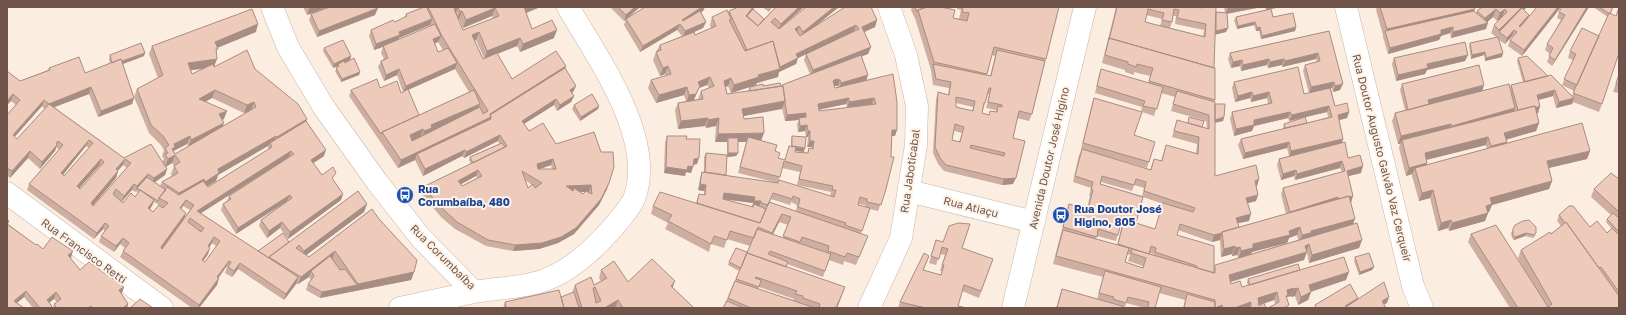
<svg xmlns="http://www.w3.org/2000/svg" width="1626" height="315" font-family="'Golos Text',sans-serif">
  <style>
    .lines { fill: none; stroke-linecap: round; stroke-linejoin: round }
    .minor-casing { stroke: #cab5a9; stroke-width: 23 }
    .minor { stroke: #fff; stroke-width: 22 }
    .wall { fill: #cdaea1; fill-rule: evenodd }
    .shaded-wall { fill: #a78d83 }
    .building { fill: #eecabb; stroke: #a78d83; fill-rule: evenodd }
    .labels { text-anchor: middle; stroke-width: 4; stroke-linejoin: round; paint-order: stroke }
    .street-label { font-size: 11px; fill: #70544a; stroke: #fef3e7 }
    .transit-label { font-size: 11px; font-weight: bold; fill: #164399; stroke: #fef3e7; text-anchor: start }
  </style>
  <rect width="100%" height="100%" fill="#fbeee1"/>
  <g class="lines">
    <!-- minor casing -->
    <g class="minor-casing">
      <path id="minor" d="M 272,7 L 288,47 L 323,106 L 377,182 L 421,238 L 474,292 C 493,289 512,288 531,284 C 561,278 586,257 606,235 C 613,228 630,208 634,199 C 657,139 597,57 568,7
        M 1346,7 L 1413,286 L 1422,308
        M 909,191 L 1034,222
        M 7,193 L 162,308
        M 400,308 L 474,292
        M 869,308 L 901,238 L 916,145 L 917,106 L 906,55 L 889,7
        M 1013,308 L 1085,7"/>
    </g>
    <!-- minor -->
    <use href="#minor" class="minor"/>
  </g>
  <!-- wall -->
  <path class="wall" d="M 303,7 L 328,7 L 307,15 Z
    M 421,7 L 538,7 L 538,8 L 526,13 L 532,29 L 554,38 L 520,52 L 517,46 L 497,54 L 512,79 L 565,69 L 576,86 L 573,92 L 572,93 L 574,96 L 571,102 L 557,111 L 554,105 L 524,124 L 529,131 L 556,144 L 607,189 L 599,205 L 574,234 L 558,243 L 539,249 L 513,251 L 486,246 L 455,229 L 441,217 L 421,193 L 423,187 L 471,164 L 469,160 L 470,157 L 499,144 L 498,141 L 464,158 L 462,156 L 423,176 L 415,160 L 398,168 L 379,140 L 349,96 L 351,90 L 380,88 L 401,93 L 403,92 L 397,75 L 384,81 L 378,67 L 381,61 L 384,59 L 381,53 L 383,47 L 374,50 L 369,36 L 371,30 L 395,22 L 405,17 L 406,14 L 422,8 ZM 492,16 L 493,19 L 463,30 L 458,20 L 459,19 L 463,28 ZM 430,25 L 430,26 L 399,40 L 399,38 ZM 476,40 L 484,58 L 483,59 L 474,41 ZM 438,42 L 443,50 L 438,52 L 435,43 ZM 455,69 L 469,92 L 419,115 L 408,90 ZM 551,165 L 552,169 L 538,169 ZM 476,176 L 477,178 L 462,186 L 461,184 ZM 525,180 L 532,185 L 528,188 ZM 579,192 L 585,192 L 583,194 Z
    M 610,7 L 640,7 L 624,21 Z
    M 645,7 L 705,7 L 703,11 L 701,12 L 706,22 L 703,28 L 694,32 L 695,35 L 711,28 L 710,25 L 712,17 L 728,12 L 729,11 L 734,9 L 735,7 L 755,7 L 753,9 L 764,19 L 776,7 L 787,22 L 806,7 L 839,7 L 816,25 L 877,20 L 875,27 L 864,32 L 871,47 L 868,54 L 862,56 L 867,80 L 895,136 L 892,136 L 886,189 L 878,211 L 870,209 L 861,233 L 865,244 L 856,265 L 844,261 L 843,265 L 829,260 L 823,277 L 787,264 L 786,267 L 845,287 L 837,308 L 723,308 L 739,271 L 728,265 L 729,262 L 747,252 L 750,246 L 727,239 L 724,248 L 711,244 L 709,252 L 665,229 L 668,223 L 651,214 L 653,206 L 696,203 L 699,194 L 704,195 L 704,191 L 698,190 L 700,178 L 702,172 L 704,172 L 704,157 L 706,153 L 727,155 L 727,142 L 715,142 L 716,126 L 706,128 L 705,126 L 678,129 L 675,110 L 678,103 L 686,101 L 684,95 L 656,103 L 648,88 L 651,80 L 666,76 L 665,74 L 660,76 L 653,60 L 656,52 L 660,45 L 682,36 L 677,30 L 640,52 L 624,25 L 626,19 ZM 854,31 L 806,54 L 804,60 L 810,74 L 782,85 L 781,86 L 763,86 L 750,87 L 748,91 L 727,94 L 726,87 L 728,86 L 731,93 L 756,85 L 757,83 L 778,77 L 779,72 L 796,64 L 798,58 ZM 707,85 L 709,88 L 701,91 L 698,99 L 694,100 L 699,88 ZM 834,86 L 838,86 L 838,87 L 835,88 ZM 846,104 L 847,108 L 819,111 L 819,110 ZM 782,108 L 785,121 L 799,120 L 797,124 L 798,132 L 805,131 L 806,137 L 808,137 L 807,147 L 812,147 L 811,148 L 809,148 L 807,153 L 795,152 L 795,151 L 804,152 L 792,136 L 791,140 L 791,146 L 784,160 L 778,158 L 775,151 L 762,141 L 744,119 L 743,116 ZM 738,142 L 746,142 L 738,173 L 778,183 L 782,168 L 800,172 L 797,185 L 831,192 L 830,196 L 726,175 L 727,157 L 736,156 L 738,153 ZM 723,199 L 753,203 L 752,207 ZM 771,199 L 790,205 L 791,202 L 797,205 L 796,211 L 770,202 ZM 858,205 L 858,204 L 865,205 L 865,206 ZM 779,222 L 788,225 L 783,238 L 773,234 ZM 759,287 L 794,299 L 793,300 L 758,289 Z
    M 762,7 L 772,7 L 769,12 Z
    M 912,7 L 946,7 L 944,8 L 953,18 L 959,19 L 961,10 L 957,9 L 957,7 L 1059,7 L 1032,114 L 1029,121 L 1017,118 L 1013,138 L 1013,184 L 1002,185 L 944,171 L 938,164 L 933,153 L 936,99 L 938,92 L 948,95 L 949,88 L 933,85 L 931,70 L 915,18 L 911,10 ZM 992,55 L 995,56 L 990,76 L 987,75 ZM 988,94 L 989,94 L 986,108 L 996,110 L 996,112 L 989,115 L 982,113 ZM 956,103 L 973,107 L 972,111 L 956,107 ZM 954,131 L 962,133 L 959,142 L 952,140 Z
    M 1116,7 L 1198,7 L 1201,8 L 1202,7 L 1216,7 L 1216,12 L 1225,13 L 1224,7 L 1262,7 L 1227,14 L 1228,28 L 1226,32 L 1215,34 L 1214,68 L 1215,100 L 1215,104 L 1224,117 L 1223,121 L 1215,123 L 1215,176 L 1259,179 L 1257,186 L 1256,186 L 1258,195 L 1256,201 L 1248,203 L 1249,221 L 1238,223 L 1239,227 L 1286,214 L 1281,194 L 1283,188 L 1342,172 L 1340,168 L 1295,180 L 1294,176 L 1281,180 L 1277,165 L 1279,159 L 1289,156 L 1287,148 L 1243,159 L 1238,145 L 1241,139 L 1283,129 L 1284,124 L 1307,123 L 1328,117 L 1327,112 L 1289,121 L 1288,118 L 1254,126 L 1252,131 L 1234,136 L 1230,119 L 1232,112 L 1268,104 L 1267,98 L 1251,102 L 1250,98 L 1235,102 L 1232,88 L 1234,82 L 1304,94 L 1309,93 L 1303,71 L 1305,65 L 1317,62 L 1316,59 L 1282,67 L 1282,65 L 1268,68 L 1267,65 L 1241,71 L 1240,66 L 1231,68 L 1228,59 L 1230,53 L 1329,31 L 1340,90 L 1333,92 L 1332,88 L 1331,88 L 1335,106 L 1349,112 L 1347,118 L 1339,120 L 1343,139 L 1342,143 L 1348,158 L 1361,173 L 1348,176 L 1353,224 L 1362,240 L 1359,248 L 1309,263 L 1307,253 L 1304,260 L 1231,282 L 1231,284 L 1242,287 L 1248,286 L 1247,282 L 1248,279 L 1300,270 L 1346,280 L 1311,292 L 1308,300 L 1298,305 L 1295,296 L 1291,297 L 1291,296 L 1287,297 L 1287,299 L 1275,304 L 1274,300 L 1259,305 L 1259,306 L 1266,308 L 1183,308 L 1185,300 L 1159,293 L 1155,308 L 1145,308 L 1126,303 L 1125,308 L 1056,308 L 1062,289 L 1097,299 L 1103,277 L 1053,264 L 1067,210 L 1069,204 L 1087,209 L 1090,196 L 1089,196 L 1091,188 L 1073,182 L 1079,155 L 1082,149 L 1150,170 L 1154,159 L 1161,161 L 1166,145 L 1196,154 L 1197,144 L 1172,137 L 1177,120 L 1187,123 L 1203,120 L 1171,111 L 1175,97 L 1161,93 L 1154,116 L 1142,112 L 1134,135 L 1149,162 L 1147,168 L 1081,149 L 1092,104 L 1094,98 L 1141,112 L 1142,107 L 1095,93 L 1099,75 L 1101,69 L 1148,83 L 1150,76 L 1134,72 L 1134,75 L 1125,72 L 1125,70 L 1102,63 ZM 1146,15 L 1162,19 L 1160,26 L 1145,22 ZM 1173,16 L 1176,16 L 1175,24 L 1204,30 L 1203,36 L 1170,28 L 1172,22 ZM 1204,121 L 1206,121 L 1207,128 L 1202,127 ZM 1101,182 L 1132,191 L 1134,185 L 1144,188 L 1142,196 L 1100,184 ZM 1143,197 L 1163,204 L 1155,229 L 1136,223 ZM 1120,225 L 1122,226 L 1117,245 L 1096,239 L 1097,236 L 1116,241 ZM 1178,230 L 1212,242 L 1220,240 L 1221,257 L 1232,254 L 1232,256 L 1237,255 L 1238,258 L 1214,267 L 1177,235 ZM 1297,235 L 1298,240 L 1251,254 L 1252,252 L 1287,243 L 1289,238 ZM 1149,253 L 1154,254 L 1153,255 L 1149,254 ZM 1127,254 L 1130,255 L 1128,261 L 1143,266 L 1142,268 L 1125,262 Z
    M 1265,7 L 1281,7 L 1271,9 L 1273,17 L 1296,27 L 1295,31 L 1261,39 L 1259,31 L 1256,31 L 1254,25 L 1237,29 L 1234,20 L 1236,17 L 1266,10 Z
    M 1377,7 L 1474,7 L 1474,11 L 1476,13 L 1477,11 L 1482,7 L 1524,10 L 1528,18 L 1561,7 L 1522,56 L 1508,46 L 1510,40 L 1513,37 L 1512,36 L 1505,44 L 1499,40 L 1502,57 L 1485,61 L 1484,55 L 1471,59 L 1469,46 L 1470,43 L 1496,37 L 1491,33 L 1494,25 L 1502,17 L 1497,21 L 1493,17 L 1487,22 L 1486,29 L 1451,38 L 1450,33 L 1441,36 L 1439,40 L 1388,54 L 1383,37 L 1383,35 L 1376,10 Z
    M 1589,7 L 1552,66 L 1547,62 L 1550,54 L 1545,50 L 1547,44 L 1561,20 L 1557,18 L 1559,12 L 1568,8 Z
    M 1593,7 L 1613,7 L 1610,14 L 1602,104 L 1599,112 L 1573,102 L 1572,104 L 1556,108 L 1553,96 L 1538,100 L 1540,106 L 1538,113 L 1537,113 L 1539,123 L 1536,131 L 1506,140 L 1507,142 L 1507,143 L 1590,151 L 1587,159 L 1549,168 L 1552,181 L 1549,189 L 1492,205 L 1489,212 L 1487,212 L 1488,213 L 1485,221 L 1449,231 L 1448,228 L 1438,231 L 1430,198 L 1419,201 L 1412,176 L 1412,174 L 1406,176 L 1399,148 L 1400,144 L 1398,144 L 1392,121 L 1395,113 L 1405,110 L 1400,90 L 1402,84 L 1482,91 L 1510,89 L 1511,85 L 1523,82 L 1517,61 L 1518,58 L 1548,76 L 1572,96 L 1574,91 L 1562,85 L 1573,60 L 1568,58 L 1570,51 L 1599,36 L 1608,17 ZM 1486,145 L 1487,149 L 1426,165 L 1426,160 Z
    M 311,14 L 375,15 L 317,37 L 309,20 Z
    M 256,32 L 217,48 L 214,67 L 255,69 L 306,121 L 324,156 L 313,163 L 322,175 L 333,180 L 343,194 L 341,200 L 288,239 L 280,228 L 267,238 L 259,226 L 261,220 L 280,206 L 236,234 L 221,210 L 223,204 L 227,201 L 229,196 L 289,157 L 201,213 L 258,251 L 289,242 L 367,204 L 364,212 L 306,255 L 309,257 L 372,209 L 414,272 L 411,280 L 320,298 L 306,290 L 308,284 L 311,280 L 309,277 L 298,284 L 296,284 L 284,300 L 238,269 L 232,277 L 225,273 L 227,267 L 226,267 L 218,278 L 219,278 L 217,285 L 199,308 L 192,308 L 120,257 L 123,251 L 125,248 L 120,244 L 114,252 L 99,242 L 101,236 L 105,231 L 103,229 L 94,239 L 27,190 L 29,184 L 59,150 L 56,147 L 55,151 L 40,169 L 28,158 L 10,178 L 7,175 L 7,115 L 16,105 L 11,101 L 7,105 L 7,71 L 20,81 L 48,70 L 49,68 L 85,73 L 110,63 L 109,59 L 110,55 L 144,56 L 123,64 L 134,98 L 132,104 L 98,117 L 89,94 L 54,107 L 124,158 L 162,162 L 164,159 L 162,156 L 164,150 L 160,144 L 149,133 L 134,97 L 137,89 L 158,78 L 149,54 L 152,46 ZM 204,69 L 192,74 L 191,70 ZM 212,98 L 244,113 L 251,110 L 223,126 L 222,120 L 224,119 L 205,102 ZM 42,106 L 45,109 L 17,139 L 14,137 ZM 187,144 L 188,146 L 175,154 L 174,151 ZM 86,146 L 89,148 L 64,176 L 62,175 ZM 268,146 L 268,150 L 208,187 L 207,186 L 216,181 L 218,175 ZM 172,163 L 174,166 L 171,174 L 172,176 L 162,182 L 160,186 L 155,182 L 165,175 L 167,169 L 166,167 ZM 123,165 L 127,168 L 93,206 L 93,205 L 116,178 L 118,171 ZM 99,166 L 100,166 L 80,189 L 79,188 ZM 132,190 L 135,192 L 136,191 L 138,193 L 135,197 L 123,203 L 122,202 ZM 154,202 L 159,205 L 153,212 L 150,209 L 152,206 ZM 183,206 L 190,210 L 184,219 L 181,210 ZM 212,243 L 216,246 L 205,262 L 203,261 L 208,254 L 209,247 Z
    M 324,48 L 351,56 L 350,60 L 344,62 L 360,72 L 359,75 L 341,82 L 335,71 L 338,66 L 333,68 L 323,51 Z
    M 1468,55 L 1465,61 L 1427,70 L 1425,74 L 1396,81 L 1392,64 L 1394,58 Z
    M 1619,73 L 1619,93 L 1613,92 Z
    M 574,105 L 599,106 L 598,109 L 580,121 L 572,109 Z
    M 667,136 L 686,139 L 697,164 L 693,165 L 691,173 L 686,172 L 685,176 L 664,173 L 665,142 Z
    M 1619,179 L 1619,308 L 1510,308 L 1468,242 L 1471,234 L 1525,271 L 1518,258 L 1521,250 L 1551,234 L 1561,226 L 1557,221 L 1559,215 L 1607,233 L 1612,229 L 1606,222 L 1607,219 L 1611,215 L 1591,197 L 1594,189 Z
    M 7,219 L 9,221 L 8,224 L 36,245 L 43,249 L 71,258 L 70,258 L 80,270 L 124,287 L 121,294 L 128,304 L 127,308 L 53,308 L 54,304 L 57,302 L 54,299 L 49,302 L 52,306 L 51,308 L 33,308 L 24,297 L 17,303 L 7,308 Z
    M 1513,229 L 1536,233 L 1535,236 L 1533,238 L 1525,236 L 1514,240 L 1512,238 L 1511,233 Z
    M 936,240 L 993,259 L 979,298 L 962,291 L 958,306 L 967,308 L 898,308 L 900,302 L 929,256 L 923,271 L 941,275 L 942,271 L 940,271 L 945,255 L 940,254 L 936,265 L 929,263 Z
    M 1355,257 L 1374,267 L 1372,270 L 1359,275 L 1354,261 Z
    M 601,270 L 628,282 L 673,288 L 694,308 L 503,308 L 505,302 L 561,297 L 572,293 L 575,285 L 594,285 L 601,281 L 599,278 Z"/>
  <!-- shaded-wall -->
  <path class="shaded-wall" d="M 310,7 L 328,7 L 307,15 Z
    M 458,7 L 455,15 L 454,9 Z
    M 523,7 L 538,7 L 538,8 L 521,15 Z
    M 635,7 L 640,7 L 624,21 L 626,15 Z
    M 702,7 L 705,7 L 703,11 L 681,25 L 682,20 Z
    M 753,7 L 755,7 L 746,19 L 746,16 Z
    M 799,7 L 804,7 L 778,30 L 781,24 Z
    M 834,7 L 839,7 L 801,38 L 803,32 Z
    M 1232,7 L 1262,7 L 1225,14 L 1228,8 Z
    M 1267,7 L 1281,7 L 1266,10 Z
    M 1522,7 L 1527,7 L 1501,33 L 1499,32 L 1499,30 Z
    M 1558,7 L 1561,7 L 1522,56 L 1524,50 Z
    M 1587,7 L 1589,7 L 1552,66 L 1555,60 Z
    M 378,8 L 375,15 L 317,37 L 319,31 Z
    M 495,8 L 492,16 L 463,28 L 466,20 Z
    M 1475,9 L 1472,17 L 1385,33 L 1387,29 Z
    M 1496,9 L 1493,17 L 1485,24 L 1488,23 L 1486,29 L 1451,38 L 1453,32 L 1483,24 L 1485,18 Z
    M 1505,9 L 1502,17 L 1497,21 L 1500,13 Z
    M 462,11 L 459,19 L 457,20 L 460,12 Z
    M 1529,15 L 1527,21 L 1517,32 L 1519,26 Z
    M 432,19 L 430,25 L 399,38 L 398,41 L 374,50 L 376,44 L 399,32 Z
    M 877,20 L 875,27 L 860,34 L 862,27 Z
    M 706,22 L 703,28 L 683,37 L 685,31 Z
    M 1255,22 L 1254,25 L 1237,29 L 1238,26 Z
    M 258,24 L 256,32 L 212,50 L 215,42 Z
    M 680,24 L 677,30 L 640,52 L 643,46 Z
    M 856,25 L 854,31 L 794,60 L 796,54 Z
    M 799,26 L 797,32 L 795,29 Z
    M 1260,27 L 1259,31 L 1256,31 L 1257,28 Z
    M 1296,27 L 1295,31 L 1261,39 L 1262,36 Z
    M 1453,27 L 1450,33 L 1441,36 L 1439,40 L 1388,54 L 1390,48 L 1441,30 Z
    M 1228,28 L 1226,32 L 1214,35 L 1215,31 Z
    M 557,30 L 554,38 L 520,52 L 523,44 Z
    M 1514,30 L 1512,36 L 1505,44 L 1507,38 Z
    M 479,32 L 476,40 L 469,43 L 472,35 Z
    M 441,36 L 438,42 L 431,45 L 433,39 Z
    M 520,38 L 517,46 L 484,59 L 487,51 Z
    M 871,47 L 868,54 L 810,76 L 813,70 Z
    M 1485,52 L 1484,55 L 1471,59 L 1472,55 Z
    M 145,53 L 144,56 L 112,68 L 113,65 Z
    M 1318,53 L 1316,59 L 1282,67 L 1285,61 Z
    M 1503,53 L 1502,57 L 1485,61 L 1486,58 Z
    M 1468,55 L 1465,61 L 1427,70 L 1425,74 L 1396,81 L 1398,75 L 1427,64 Z
    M 351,56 L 350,60 L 339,65 L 338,64 L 338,66 L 333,68 L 334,64 Z
    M 798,58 L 796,64 L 779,72 L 778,77 L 757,83 L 756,85 L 731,93 L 734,85 L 779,67 Z
    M 217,59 L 214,67 L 185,71 L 188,63 Z
    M 1269,59 L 1267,65 L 1241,71 L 1243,65 Z
    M 1284,59 L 1282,65 L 1268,68 L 1270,62 Z
    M 1242,60 L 1240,66 L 1231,68 L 1233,62 Z
    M 457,63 L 455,69 L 403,92 L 406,86 Z
    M 566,66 L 564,74 L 489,125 L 417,154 L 415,160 L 398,168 L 401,160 L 490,114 Z
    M 668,66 L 665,74 L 660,76 L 663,68 Z
    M 399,69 L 397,75 L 384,81 L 386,75 Z
    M 360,72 L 359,75 L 341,82 L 342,79 Z
    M 868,75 L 866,81 L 839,89 L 841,83 Z
    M 710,77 L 707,85 L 699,88 L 693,102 L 686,103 L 689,95 L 698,82 Z
    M 731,78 L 728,86 L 721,89 L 724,81 Z
    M 836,79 L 840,80 L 838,86 L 834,86 L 833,81 Z
    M 1334,82 L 1332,88 L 1309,94 L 1311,87 Z
    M 1343,84 L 1340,90 L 1333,92 L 1335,86 Z
    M 1484,85 L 1482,92 L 1426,106 L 1428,100 Z
    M 576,86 L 573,92 L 567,96 L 570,90 Z
    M 91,87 L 89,94 L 47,110 L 49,104 Z
    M 687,87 L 684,95 L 656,103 L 659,95 Z
    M 215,90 L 212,98 L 196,107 L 199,99 Z
    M 1555,90 L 1553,96 L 1535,101 L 1537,95 Z
    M 1252,92 L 1250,98 L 1235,102 L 1238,96 Z
    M 1269,92 L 1267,98 L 1251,102 L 1253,96 Z
    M 13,94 L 11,101 L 7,105 L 7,101 Z
    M 574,96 L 571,102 L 557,111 L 560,105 Z
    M 134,98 L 132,104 L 98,117 L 101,111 Z
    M 849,98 L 846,104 L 816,110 L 818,104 Z
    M 874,98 L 872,104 L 847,108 L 849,102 Z
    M 1574,98 L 1572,104 L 1556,108 L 1559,102 Z
    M 556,99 L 554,105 L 519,127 L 522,121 Z
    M 44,100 L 42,106 L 11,141 L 13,135 Z
    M 785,101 L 782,109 L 739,117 L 742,109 Z
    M 254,102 L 251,110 L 244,113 L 247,105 Z
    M 480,104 L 477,112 L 422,139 L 424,131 L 431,125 Z
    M 599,106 L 598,109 L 580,121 L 581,117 Z
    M 1329,106 L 1327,112 L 1289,121 L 1292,115 Z
    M 1540,106 L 1538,113 L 1516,118 L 1518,112 Z
    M 1515,108 L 1512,116 L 1449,134 L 1452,126 Z
    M 227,111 L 224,119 L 216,122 L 219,114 Z
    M 1290,112 L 1288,118 L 1254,126 L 1252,131 L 1234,136 L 1236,129 L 1254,120 Z
    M 1349,112 L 1347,118 L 1336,121 L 1338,115 Z
    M 806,113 L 804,119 L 799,118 L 799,120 L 785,121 L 787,115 Z
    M 1224,117 L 1223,121 L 1212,123 L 1214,120 Z
    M 708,118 L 705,126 L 678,129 L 681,121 Z
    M 719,118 L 716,126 L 706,128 L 708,120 Z
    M 307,119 L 304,127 L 274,145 L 277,137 Z
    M 224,123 L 221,131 L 188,148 L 191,140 Z
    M 1539,123 L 1536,131 L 1501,141 L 1504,133 Z
    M 1451,124 L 1449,132 L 1402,140 L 1400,144 L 1398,144 L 1401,136 Z
    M 807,125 L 805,131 L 798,132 L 800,126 Z
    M 423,129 L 421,137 L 408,143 L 410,135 Z
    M 892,130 L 897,130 L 895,136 L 890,136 Z
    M 808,131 L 810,131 L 808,137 L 806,137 Z
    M 764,133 L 761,141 L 748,137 L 746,142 L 728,142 L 728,138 L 727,142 L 715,142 L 718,134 Z
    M 500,135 L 498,141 L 464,158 L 466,152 Z
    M 190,136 L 187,144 L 173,151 L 169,157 L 174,144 Z
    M 276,136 L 273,144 L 270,143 L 268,146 L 218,175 L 216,181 L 202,190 L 205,182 L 218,169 Z
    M 1488,137 L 1486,145 L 1422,161 L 1425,153 Z
    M 1343,139 L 1341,145 L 1289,157 L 1291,151 Z
    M 89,140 L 86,146 L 59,180 L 61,173 Z
    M 58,141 L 55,151 L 40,169 L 42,162 Z
    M 810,141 L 814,141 L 812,147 L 807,147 Z
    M 1289,142 L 1287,148 L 1243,159 L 1245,153 Z
    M 1507,142 L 1504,150 L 1488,154 L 1491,146 Z
    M 792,147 L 805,148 L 804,152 L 790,150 Z
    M 326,150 L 324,156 L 309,166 L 311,160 Z
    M 465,150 L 462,156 L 423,176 L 425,169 Z
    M 30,151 L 28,158 L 10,178 L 12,171 Z
    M 291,151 L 289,157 L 195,217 L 197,211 Z
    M 1590,151 L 1587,159 L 1544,169 L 1547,161 Z
    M 728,153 L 738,153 L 736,156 L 727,157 Z
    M 175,155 L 172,163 L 165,167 L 168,159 Z
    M 699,158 L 697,164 L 691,165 L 694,159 Z
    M 101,159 L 99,166 L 75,193 L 77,186 Z
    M 125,159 L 123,165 L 113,175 L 116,169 Z
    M 553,159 L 551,165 L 535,171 L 537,164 Z
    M 1342,161 L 1340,168 L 1295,180 L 1297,174 Z
    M 1427,163 L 1424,171 L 1415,168 L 1412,174 L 1406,176 L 1409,168 Z
    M 688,166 L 693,167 L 691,173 L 686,172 L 685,176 L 664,173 L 666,167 Z
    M 1363,166 L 1361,173 L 1345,177 L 1347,171 Z
    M 167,169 L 165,175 L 151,185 L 154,178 Z
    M 478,170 L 476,176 L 456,187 L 458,181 Z
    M 1296,170 L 1294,176 L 1281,180 L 1283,174 Z
    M 118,171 L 116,178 L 89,210 L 91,203 Z
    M 148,174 L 145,180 L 137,188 L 135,192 L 137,186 Z
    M 1016,178 L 1013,184 L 1002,185 L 1004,179 Z
    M 204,179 L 201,187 L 176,201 L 179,193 Z
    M 1259,179 L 1257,186 L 1252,188 L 1255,181 Z
    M 1552,181 L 1549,189 L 1492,205 L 1489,212 L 1483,214 L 1486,206 L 1490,198 Z
    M 609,183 L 607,189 L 599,205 L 574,234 L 558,243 L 539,249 L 513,251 L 515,245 Z
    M 134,184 L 132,190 L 121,202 L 124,196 Z
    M 700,184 L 706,185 L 704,191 L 698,190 Z
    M 591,185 L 589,192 L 564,192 L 566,186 Z
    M 1433,190 L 1430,198 L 1419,201 L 1422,193 Z
    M 724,193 L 755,197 L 753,203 L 722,199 Z
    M 343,194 L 341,200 L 288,239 L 290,232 Z
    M 290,195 L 287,201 L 236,234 L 238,228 Z
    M 1258,195 L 1256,201 L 1244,204 L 1246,198 Z
    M 1353,196 L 1351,203 L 1340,200 Z
    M 1338,197 L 1336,203 L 1288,218 L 1290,212 Z
    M 154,200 L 152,206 L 146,214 L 148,208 Z
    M 186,200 L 183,206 L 177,215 L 180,208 Z
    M 754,201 L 761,201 L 759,207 L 752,207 Z
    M 367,204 L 364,212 L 301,259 L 304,251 Z
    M 186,213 L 184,220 L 158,254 L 161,247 Z
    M 1488,213 L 1485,221 L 1449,231 L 1452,223 Z
    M 782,214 L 779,222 L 770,240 L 772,233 Z
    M 1251,214 L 1249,221 L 1234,224 L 1236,218 Z
    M 1355,219 L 1352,227 L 1299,243 L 1302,235 L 1311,231 Z
    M 1451,220 L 1448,228 L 1438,231 L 1441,223 Z
    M 282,222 L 280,228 L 267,238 L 269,231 Z
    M 105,223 L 103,229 L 94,239 L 97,233 Z
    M 1300,227 L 1297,235 L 1289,238 L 1287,243 L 1252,252 L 1250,256 L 1238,259 L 1241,251 L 1253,244 Z
    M 1222,233 L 1220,240 L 1212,242 L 1214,235 Z
    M 1526,233 L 1525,236 L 1514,240 L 1515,237 Z
    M 214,237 L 212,243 L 206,253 L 208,246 Z
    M 123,238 L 120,244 L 114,252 L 116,246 Z
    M 1362,240 L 1359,248 L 1309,263 L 1312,255 Z
    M 1309,244 L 1304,260 L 1226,283 L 1229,275 Z
    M 1235,246 L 1232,254 L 1221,257 L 1224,249 Z
    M 1240,247 L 1237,255 L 1232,256 L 1235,248 Z
    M 210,248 L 208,254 L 200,266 L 202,260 Z
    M 73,251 L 71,258 L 66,262 L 68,255 Z
    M 335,251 L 332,259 L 311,271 L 309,277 L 298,284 L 301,277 Z
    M 229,261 L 226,267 L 215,283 L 217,277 Z
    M 240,263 L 238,269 L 232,277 L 234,271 Z
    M 1374,267 L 1372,270 L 1359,275 L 1360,272 Z
    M 414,272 L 411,280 L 320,298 L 322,292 L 357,285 L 358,284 Z
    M 1349,272 L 1346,280 L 1306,293 L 1309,285 Z
    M 298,277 L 296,284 L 284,300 L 286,294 Z
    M 219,278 L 217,285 L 199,308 L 198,308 L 199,305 Z
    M 675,281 L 672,289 L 671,286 Z
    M 124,287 L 122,293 L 117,297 L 119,290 Z
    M 845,287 L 837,308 L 836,308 Z
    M 1294,288 L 1291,296 L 1287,297 L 1285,303 L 1283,304 L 1287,290 Z
    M 1298,288 L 1295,296 L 1291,297 L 1294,289 Z
    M 26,291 L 24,297 L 11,308 L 14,301 Z
    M 56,292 L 54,299 L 45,306 L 47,300 Z
    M 1277,292 L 1274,300 L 1255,306 L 1258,298 Z
    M 1311,292 L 1308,300 L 1298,305 L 1301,297 Z
    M 1389,297 L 1387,303 L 1379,307 L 1382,301 Z
    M 1358,298 L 1355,306 L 1345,307 L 1345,306 Z
    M 618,300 L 615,308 L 606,308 L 606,307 Z
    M 1251,302 L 1249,308 L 1234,308 Z
    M 128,304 L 127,308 L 123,308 Z
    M 1222,305 L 1221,308 L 1215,308 Z"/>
  <!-- building -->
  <path class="building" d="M 330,7 L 377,7 L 378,8 L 319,31 L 311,14 Z
    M 424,7 L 428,7 L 427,8 L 432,19 L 399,32 L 400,35 L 376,44 L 371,30 L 393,20 L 395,22 L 407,16 L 406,14 Z
    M 428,7 L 457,7 L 454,9 L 463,30 L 499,16 L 495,8 L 466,20 L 462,11 L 460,12 L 458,7 L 524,7 L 532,29 L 552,20 L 557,30 L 523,44 L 520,38 L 487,51 L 479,32 L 472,35 L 483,59 L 497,53 L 512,79 L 556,51 L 566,66 L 490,114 L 491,117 L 401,160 L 382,132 L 474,90 L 480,104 L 431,125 L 432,128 L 424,131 L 423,129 L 410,135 L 412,141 L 480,107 L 483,114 L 488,111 L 442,36 Z
    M 618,7 L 635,7 L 626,15 Z
    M 645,7 L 702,7 L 682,20 L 683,21 L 700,11 L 706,22 L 685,31 L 680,24 L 643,46 L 626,19 Z
    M 736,7 L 753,7 L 746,16 L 758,26 L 776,7 L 799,7 L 781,24 L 775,18 L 771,22 L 779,29 L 806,7 L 834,7 L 803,32 L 799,26 L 795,29 L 800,36 L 845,7 L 871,7 L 877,20 L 862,27 L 871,47 L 813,70 L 806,54 L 859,29 L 856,25 L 796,54 L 798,58 L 780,67 L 773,41 L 747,50 L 729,11 L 736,8 Z
    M 915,7 L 927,7 L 918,10 L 917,12 Z
    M 927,7 L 941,7 L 955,10 L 953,18 L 967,21 L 969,13 L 962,12 L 963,7 L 1059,7 L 1046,59 L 994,47 L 987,74 L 934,62 L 918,10 Z
    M 1117,7 L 1198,7 L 1202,8 L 1202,7 L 1216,7 L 1214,68 L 1109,38 L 1109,40 ZM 1148,9 L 1164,13 L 1162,20 L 1172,22 L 1174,9 L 1179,10 L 1177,18 L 1206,24 L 1205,37 L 1145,22 Z
    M 1380,7 L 1474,7 L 1475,9 L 1387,29 Z
    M 1482,7 L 1522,7 L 1499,30 L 1494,25 L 1507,12 L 1505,9 L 1500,13 L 1496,9 L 1485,18 L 1477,11 Z
    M 1537,7 L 1558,7 L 1524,50 L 1510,40 L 1517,32 L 1514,30 L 1507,38 L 1499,32 L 1522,8 L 1529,15 L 1519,26 L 1520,27 Z
    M 1562,7 L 1566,7 L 1568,8 L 1569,7 L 1587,7 L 1555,60 L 1549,56 L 1553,48 L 1547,44 L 1565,15 L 1559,12 Z
    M 1599,7 L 1613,7 L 1610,14 Z
    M 1619,7 L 1619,53 L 1602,104 L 1573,93 L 1609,13 L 1616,16 Z
    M 252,9 L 258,24 L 215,42 L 218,49 L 216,49 L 217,59 L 188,63 L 192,74 L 213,64 L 214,67 L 247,50 L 255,69 L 298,104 L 307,119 L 277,137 L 276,136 L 218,169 L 219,173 L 205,182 L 204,179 L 179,193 L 162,182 L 178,173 L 174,166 L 180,162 L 175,155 L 168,159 L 165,154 L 168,153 L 165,148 L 169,145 L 163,136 L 151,125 L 137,89 L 163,75 L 152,46 ZM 215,90 L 247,105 L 254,102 L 256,107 L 175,154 L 172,149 L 175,147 L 174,144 L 190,136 L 191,140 L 224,123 L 219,114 L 227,111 L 199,99 Z
    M 753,9 L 764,19 L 758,26 L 747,16 Z
    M 1271,9 L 1273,17 L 1293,13 L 1296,27 L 1262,36 L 1260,27 L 1257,28 L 1255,22 L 1238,26 L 1236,17 Z
    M 727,10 L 731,19 L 729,20 L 745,51 L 773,41 L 780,69 L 758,75 L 759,77 L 734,85 L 731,78 L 724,81 L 727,94 L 783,86 L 785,101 L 742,109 L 744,119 L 763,117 L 764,133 L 718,134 L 719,118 L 708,120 L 708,118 L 681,121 L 678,103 L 703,99 L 701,91 L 714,86 L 710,77 L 698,82 L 700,86 L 696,94 L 689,95 L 687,87 L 659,95 L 651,80 L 671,74 L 668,66 L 663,68 L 659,59 L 656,52 L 661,50 L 660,45 L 694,32 L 695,35 L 716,26 L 712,17 Z
    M 1474,11 L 1488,23 L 1453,32 L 1453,27 L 1441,30 L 1441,34 L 1390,48 L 1385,31 Z
    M 1216,12 L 1227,13 L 1228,28 L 1216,31 Z
    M 435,24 L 441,36 L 433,39 L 438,52 L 448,48 L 457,63 L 406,86 L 399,69 L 386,75 L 381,61 L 388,58 L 383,46 Z
    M 1582,28 L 1599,36 L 1577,85 L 1564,79 L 1576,54 L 1570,51 Z
    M 1329,31 L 1343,84 L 1335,86 L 1334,82 L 1311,87 L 1305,65 L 1320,61 L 1318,53 L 1285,61 L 1284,59 L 1270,62 L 1269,59 L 1243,65 L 1242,60 L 1233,62 L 1230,53 Z
    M 1498,37 L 1503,53 L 1486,58 L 1485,52 L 1472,55 L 1470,43 Z
    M 1109,38 L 1215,68 L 1215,100 L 1149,81 L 1153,68 L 1137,64 L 1136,67 L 1128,64 L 1128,62 L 1105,55 Z
    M 343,40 L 351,56 L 334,64 L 324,48 Z
    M 1465,42 L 1468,55 L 1427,64 L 1428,68 L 1398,75 L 1394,58 Z
    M 141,43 L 145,53 L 122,61 L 121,59 L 112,63 L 110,55 Z
    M 997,50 L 1045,61 L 1032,114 L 1019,111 L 1013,138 L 1025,141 L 1016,178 L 1004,179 L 946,165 L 940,158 L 935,147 L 938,92 L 949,95 L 951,82 L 936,79 L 933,64 L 991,76 ZM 989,88 L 991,88 L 988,102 L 1002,105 L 1002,107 L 998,106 L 997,112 L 990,111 L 989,115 L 982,113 L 984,103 L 985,103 ZM 956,97 L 975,101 L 973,111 L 956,107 ZM 955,124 L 964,127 L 960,142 L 952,140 ZM 971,145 L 1005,153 L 1004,156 L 970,148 Z
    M 861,55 L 868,75 L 841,83 L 840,80 L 836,79 L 833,81 L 835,88 L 893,74 L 897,102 L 897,130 L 892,130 L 891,157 L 894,157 L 886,189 L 881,205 L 867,202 L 867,199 L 860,197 L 858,205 L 870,208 L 862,231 L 845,225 L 846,223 L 798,207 L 800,199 L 793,196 L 792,199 L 773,193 L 768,205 L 761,203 L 761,201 L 754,201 L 755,197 L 724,193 L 723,199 L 753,207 L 754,204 L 766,209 L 760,223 L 697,203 L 699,194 L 705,195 L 706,185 L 700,184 L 702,172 L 778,183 L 779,180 L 834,197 L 836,190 L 832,190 L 833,186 L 799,179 L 802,166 L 784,161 L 780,177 L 740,167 L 748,137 L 777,145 L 775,151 L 780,153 L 778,158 L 785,160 L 789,146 L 796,147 L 795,152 L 808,153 L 809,148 L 813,149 L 814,141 L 810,141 L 810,131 L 808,131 L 807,125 L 800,126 L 799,118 L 806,117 L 806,113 L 787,115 L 785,102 L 785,101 L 783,86 L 782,86 L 782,85 ZM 849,98 L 849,102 L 874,98 L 876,104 L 819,111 L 818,104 Z
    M 1527,56 L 1548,76 L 1525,82 L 1518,58 Z
    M 79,57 L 85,73 L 121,59 L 134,98 L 101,111 L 91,87 L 49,104 L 124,158 L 151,144 L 167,169 L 154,178 L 148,174 L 137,186 L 134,184 L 124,196 L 116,189 L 113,194 L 123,203 L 131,193 L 135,197 L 140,190 L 154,200 L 148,208 L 153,212 L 159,205 L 163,208 L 168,203 L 159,198 L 167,187 L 179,195 L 203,181 L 208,187 L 272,147 L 270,143 L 306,121 L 326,150 L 311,160 L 322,175 L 333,167 L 336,173 L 332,178 L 343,194 L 290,232 L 282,222 L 269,231 L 261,220 L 292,198 L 290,195 L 238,228 L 223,204 L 231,199 L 229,196 L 294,154 L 291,151 L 197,211 L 298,277 L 286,294 L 240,263 L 234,271 L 228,267 L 231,262 L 229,261 L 217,277 L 219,278 L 199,305 L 123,251 L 129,243 L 123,238 L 116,246 L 101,236 L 109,226 L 105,223 L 97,233 L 29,184 L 63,145 L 58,141 L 56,144 L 57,145 L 42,162 L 30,151 L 12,171 L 7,168 L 7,156 L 8,154 L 7,153 L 7,115 L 20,100 L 13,94 L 7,101 L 7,71 L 20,81 L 50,70 L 49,68 ZM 44,100 L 49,104 L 17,139 L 13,135 ZM 89,140 L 93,143 L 64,176 L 61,173 ZM 101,159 L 104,162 L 80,189 L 77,186 ZM 125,159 L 131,163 L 93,206 L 91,203 L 118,171 L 116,169 ZM 186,200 L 194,205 L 162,249 L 161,247 L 186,213 L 180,208 ZM 190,218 L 204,228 L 201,232 L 188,222 ZM 214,237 L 220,241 L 205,262 L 202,260 L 210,248 L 208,246 Z
    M 354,58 L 360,72 L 342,79 L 336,68 L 339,66 L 338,64 L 344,61 L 345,63 Z
    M 1479,65 L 1484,85 L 1428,100 L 1429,104 L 1408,110 L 1402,84 Z
    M 1298,67 L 1304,94 L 1330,88 L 1335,106 L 1347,103 L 1349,112 L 1338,115 L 1343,139 L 1291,151 L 1289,142 L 1245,153 L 1241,139 L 1332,117 L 1329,106 L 1292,115 L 1290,112 L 1254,120 L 1254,125 L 1236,129 L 1232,112 L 1272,103 L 1269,92 L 1253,96 L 1252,92 L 1238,96 L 1234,82 Z
    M 565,68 L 576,86 L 570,90 L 574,96 L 560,105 L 556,99 L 522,121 L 529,131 L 543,123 L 556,144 L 594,132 L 601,152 L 613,152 L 614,167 L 609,183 L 601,199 L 576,228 L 561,237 L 542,243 L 515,245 L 488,240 L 457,222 L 444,210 L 423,187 L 507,146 L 500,135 L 466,152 L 465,150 L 425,169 L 417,154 L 491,119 L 491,117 L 490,115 ZM 553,159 L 556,169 L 538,169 L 537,164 ZM 478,170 L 482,176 L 462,186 L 458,181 ZM 522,171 L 542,183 L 535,188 L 533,184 L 528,188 ZM 591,185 L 592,194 L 586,191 L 583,194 L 574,188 L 573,191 L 566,186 Z
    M 1101,69 L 1163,87 L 1157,109 L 1143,106 L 1145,101 L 1097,86 Z
    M 1619,74 L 1619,85 L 1616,84 Z
    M 1551,75 L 1574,98 L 1559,102 L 1555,90 L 1537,95 L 1540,106 L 1535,108 L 1535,106 L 1518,110 L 1511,85 Z
    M 377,79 L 380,88 L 397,81 L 401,93 L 408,89 L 419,115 L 382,132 L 381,134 L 351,90 Z
    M 780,83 L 781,86 L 750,91 L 750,87 L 763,84 L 763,86 Z
    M 1509,84 L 1515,108 L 1452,126 L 1451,124 L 1401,136 L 1395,113 Z
    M 1177,91 L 1215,102 L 1215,176 L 1256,165 L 1259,179 L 1255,181 L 1258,195 L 1246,198 L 1251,214 L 1236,218 L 1239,227 L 1222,232 L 1222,233 L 1214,235 L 1180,224 L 1177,235 L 1214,246 L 1214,273 L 1197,268 L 1197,266 L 1155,252 L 1156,248 L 1151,246 L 1149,254 L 1118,244 L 1124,220 L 1122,219 L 1118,235 L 1098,229 L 1097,237 L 1063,227 L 1069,204 L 1088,209 L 1093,190 L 1091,190 L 1093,182 L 1075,176 L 1082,149 L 1151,170 L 1154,159 L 1162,161 L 1166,145 L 1198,154 L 1199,137 L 1174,131 L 1177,120 L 1209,129 L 1209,115 L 1173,104 ZM 1102,176 L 1134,185 L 1136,179 L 1146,182 L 1144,191 L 1195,208 L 1193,212 L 1163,203 L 1155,229 L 1136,223 L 1143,197 L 1100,184 Z
    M 592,94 L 599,106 L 581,117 L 574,105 Z
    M 1094,98 L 1142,112 L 1134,135 L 1155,142 L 1149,162 L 1083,143 Z
    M 1215,104 L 1225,104 L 1224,117 L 1215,120 Z
    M 1535,106 L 1539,123 L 1504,133 L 1507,142 L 1491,146 L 1488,137 L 1425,153 L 1427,163 L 1409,168 L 1402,140 Z
    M 1189,117 L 1204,121 L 1202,127 L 1188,123 Z
    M 1305,117 L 1307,123 L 1285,128 L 1284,124 Z
    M 1582,123 L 1590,151 L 1547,161 L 1552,181 L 1490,198 L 1492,204 L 1486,206 L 1488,213 L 1452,223 L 1451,220 L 1441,223 L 1433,190 L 1422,193 L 1415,168 Z
    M 667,136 L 687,136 L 686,139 L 700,139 L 699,158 L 694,159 L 693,167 L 688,166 L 687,170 L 666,167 Z
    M 792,136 L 806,137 L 805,148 L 792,146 Z
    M 728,138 L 738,138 L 738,153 L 728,153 Z
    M 1345,142 L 1348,158 L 1360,155 L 1363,166 L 1347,171 L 1353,196 L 1350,197 L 1349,196 L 1339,199 L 1338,197 L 1290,212 L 1283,188 L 1345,171 L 1342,161 L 1297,174 L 1296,170 L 1283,174 L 1279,159 Z
    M 502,143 L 505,147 L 473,163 L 470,157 Z
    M 706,153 L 727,155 L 726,175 L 705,172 Z
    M 1611,173 L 1619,179 L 1619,212 L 1594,189 Z
    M 147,177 L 166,190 L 159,198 L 158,201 L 137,188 Z
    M 358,191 L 367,204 L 304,251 L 299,245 L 296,248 L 309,257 L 372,209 L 379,219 L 417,260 L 414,272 L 358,284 L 335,251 L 301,277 L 269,257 Z
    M 660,192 L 760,223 L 769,202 L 868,236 L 859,257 L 847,253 L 845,257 L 828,251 L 829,246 L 802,237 L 800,242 L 783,236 L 791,217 L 782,214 L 772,233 L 758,227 L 754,238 L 730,231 L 727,240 L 714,236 L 711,244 L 668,221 L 672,215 L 653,206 Z
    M 1349,196 L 1355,219 L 1311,231 L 1311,233 L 1302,235 L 1300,227 L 1289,231 L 1290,235 L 1253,244 L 1253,248 L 1241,251 L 1240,247 L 1235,248 L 1235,246 L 1224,249 L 1222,232 Z
    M 1569,206 L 1573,206 L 1590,227 L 1597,221 L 1607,233 L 1612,228 L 1619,235 L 1619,292 L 1601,267 L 1599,268 L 1566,222 L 1565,223 L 1559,215 Z
    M 1613,213 L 1619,218 L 1619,232 L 1607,219 Z
    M 7,219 L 9,221 L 7,224 L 36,245 L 37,244 L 43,249 L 52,237 L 73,251 L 68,255 L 80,270 L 89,262 L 124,287 L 119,290 L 128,304 L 123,308 L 93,308 L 91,306 L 88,308 L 57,308 L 54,304 L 61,299 L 56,292 L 47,300 L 52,306 L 50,308 L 40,308 L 26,291 L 14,301 L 24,308 L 7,308 Z
    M 1529,220 L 1536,227 L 1536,233 L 1534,235 L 1526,233 L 1515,237 L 1513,235 L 1513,229 L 1515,225 L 1523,221 Z
    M 1566,222 L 1619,296 L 1619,308 L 1518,308 L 1471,234 L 1496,225 L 1548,307 L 1552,304 L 1521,250 L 1550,232 L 1551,234 Z
    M 958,223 L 970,224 L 962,248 L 993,259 L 981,291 L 964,285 L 958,306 L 967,308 L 926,308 L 900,302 L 924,253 L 929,256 L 923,270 L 941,275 L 944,265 L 942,265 L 948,249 L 942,247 L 939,259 L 931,256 L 936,240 L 943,242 L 949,226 Z
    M 1357,223 L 1362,240 L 1312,255 L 1309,244 L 1305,246 L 1307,252 L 1229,275 L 1231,284 L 1240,281 L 1242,287 L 1344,257 L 1349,272 L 1309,285 L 1311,292 L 1301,297 L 1298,288 L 1294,289 L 1294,288 L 1287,290 L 1288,295 L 1286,296 L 1289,305 L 1284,308 L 1268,308 L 1279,302 L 1277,292 L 1258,298 L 1259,306 L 1264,303 L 1266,308 L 1247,308 L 1251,306 L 1251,302 L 1234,308 L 1233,307 L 1228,308 L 1223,308 L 1222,305 L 1215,308 L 1215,300 L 1056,256 L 1063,230 L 1129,248 L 1125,262 L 1143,268 L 1146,258 L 1131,253 L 1132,249 L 1215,273 L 1215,265 Z
    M 757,229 L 831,254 L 825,271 L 770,251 L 768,254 L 788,262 L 786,267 L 747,253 Z
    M 283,233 L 289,242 L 269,257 L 269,258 L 258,251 Z
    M 736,248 L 747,252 L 741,268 L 729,262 Z
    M 747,253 L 845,287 L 836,308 L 821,308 L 819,307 L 820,304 L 803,298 L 803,296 L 795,294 L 797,291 L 756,277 L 755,278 L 761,280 L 759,287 L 736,279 Z
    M 1369,253 L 1374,267 L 1360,272 L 1355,257 Z
    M 330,256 L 340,270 L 345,269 L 357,285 L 322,292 L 308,284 L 314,276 L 311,271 Z
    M 652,259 L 675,281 L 671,286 L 694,308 L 623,308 L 618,300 L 606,307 L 607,308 L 582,308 L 575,285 L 591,277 L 594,285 L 607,278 L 601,270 L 614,261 L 628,282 ZM 595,287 L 601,301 L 596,303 L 593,288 Z
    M 1298,264 L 1300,270 L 1250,285 L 1248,279 Z
    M 1105,271 L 1161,287 L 1155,308 L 1148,308 L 1149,302 L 1128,297 L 1126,303 L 1113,299 L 1114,297 L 1099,293 Z
    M 735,281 L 815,308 L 751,308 L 728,298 Z
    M 1384,282 L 1389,297 L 1382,301 L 1386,308 L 1347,308 L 1346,307 Z
    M 1350,284 L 1358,298 L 1345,306 L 1347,308 L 1316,308 L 1315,305 Z
    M 1062,289 L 1122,306 L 1122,308 L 1057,308 Z
    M 559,290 L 564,308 L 506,308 L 505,302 Z
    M 574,292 L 579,308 L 564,308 L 561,297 Z
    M 1187,294 L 1215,302 L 1215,308 L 1184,308 Z
    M 140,299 L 153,308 L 130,308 Z
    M 727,301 L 741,307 L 741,308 L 723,308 Z"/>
  <!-- icons -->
  <defs>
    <g id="bus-disc" transform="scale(0.9)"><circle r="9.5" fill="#1a4fb4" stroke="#fef3e7"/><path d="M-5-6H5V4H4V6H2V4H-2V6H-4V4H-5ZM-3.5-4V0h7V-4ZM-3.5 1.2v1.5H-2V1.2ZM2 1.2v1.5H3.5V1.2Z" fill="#fff"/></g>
  </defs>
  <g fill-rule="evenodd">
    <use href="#bus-disc" x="405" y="195"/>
    <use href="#bus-disc" x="1061" y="215"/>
  </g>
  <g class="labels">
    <!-- street labels -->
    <g class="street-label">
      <text transform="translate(1049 158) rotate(-77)" y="4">Avenida Doutor José Higino</text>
      <text transform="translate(1382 158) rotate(76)" y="4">Rua Doutor Augusto Galvão Vaz Cerqueir</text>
      <text transform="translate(910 171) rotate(-82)" y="4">Rua Jaboticabal</text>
      <text transform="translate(971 207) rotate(14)" y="4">Rua Atiaçu</text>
      <text transform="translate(84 251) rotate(36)" y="4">Rua Francisco Retti</text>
      <text transform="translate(443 257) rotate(45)" y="4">Rua Corumbaíba</text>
    </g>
    <!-- transit labels -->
    <g class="transit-label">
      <text x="418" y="193">Rua<tspan x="418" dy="13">Corumbaíba, 480</tspan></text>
      <text x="1074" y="213">Rua Doutor José<tspan x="1074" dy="13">Higino, 805</tspan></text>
    </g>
  </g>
  <!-- border -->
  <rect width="1626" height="315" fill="none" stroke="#70544a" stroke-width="16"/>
</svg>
